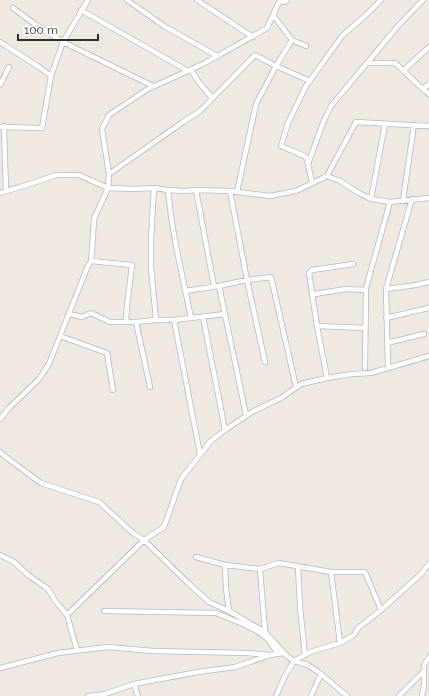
<svg xmlns="http://www.w3.org/2000/svg" width="429" height="696" font-family="Raleway,sans-serif">
  <style>
    .lines { fill: none; stroke-linecap: round; stroke-linejoin: round }
    .minor-casing { stroke: #b4b7c1; stroke-width: 6 }
    .minor { stroke: #fff; stroke-width: 4.5 }
  </style>
  <rect width="100%" height="100%" fill="#efe9e1"/>
  <g class="lines">
    <!-- minor casing -->
    <g class="minor-casing">
      <path id="minor" d="M 127,0 L 164,26 L 217,56
        M 197,0 L 253,37
        M 13,8 L 36,25 L 63,42 L 153,86
        M 81,10 L 188,71
        M 273,15 L 292,40 L 306,46
        M 0,42 L 39,67 L 51,76
        M 368,63 L 395,63 C 407,73 417,85 429,94
        M 191,70 L 198,81 L 212,98
        M 404,70 L 429,47
        M 0,85 L 9,67
        M 423,89 L 429,84
        M 4,126 L 6,191
        M 0,127 L 42,128 L 51,76 L 63,42 L 88,0
        M 308,164 L 323,123 L 331,106 L 398,26 L 423,0
        M 109,174 L 183,122 L 200,111 L 255,55 L 276,66 L 310,81
        M 327,176 L 356,122 L 428,126 L 429,125
        M 312,182 C 311,178 307,159 306,157 C 304,155 285,148 281,146 L 288,123 L 306,86 L 342,36 L 366,15 L 381,0
        M 154,188 L 151,239 L 151,267 L 156,320
        M 168,190 L 171,216 L 176,246 L 191,318
        M 196,190 L 214,286
        M 230,191 L 247,280 L 265,362
        M 237,192 L 256,104 L 276,66 L 292,40
        M 0,193 L 33,183 L 56,175 L 79,175 L 108,188 L 135,189 L 154,188 L 168,190 L 184,191 L 196,190 L 230,191 L 270,196 L 296,191 L 327,176 L 340,181 L 359,193 L 371,199 L 390,202 L 429,198
        M 371,199 L 385,124
        M 403,200 L 414,125
        M 91,261 L 132,265 L 127,306 L 126,322
        M 219,286 L 246,415
        M 386,289 L 416,285 L 429,282
        M 185,291 L 219,286 L 247,280 L 271,277 L 296,387
        M 315,294 L 346,289 L 366,290
        M 69,314 L 82,317 L 91,313 L 110,322 L 136,322 L 156,320 L 174,320 L 225,314
        M 203,317 L 225,430
        M 386,318 L 429,308
        M 174,320 L 200,454
        M 136,322 L 150,387
        M 317,326 L 365,328
        M 60,336 L 107,353 L 113,390
        M 387,343 L 424,334
        M 365,368 L 366,288 L 390,202
        M 388,368 L 386,289 L 412,199
        M 327,378 L 317,326 L 309,273 L 312,270 L 353,264
        M 0,419 L 8,409 L 39,379 L 49,364 L 87,268 L 91,261 L 92,251 L 94,219 L 108,188 L 109,174 L 102,129 L 109,115 L 148,89 L 205,63 L 267,28 L 279,2 L 285,2 L 287,0
        M 0,452 L 11,461 L 41,483 L 99,502 L 133,533 L 144,540 L 188,583 L 209,602 L 229,611 L 265,632 L 287,656 L 294,661 L 308,665 L 321,674 L 347,696
        M 0,555 L 14,562 L 28,575 L 48,589 L 56,602 L 67,615 L 77,650
        M 196,557 L 225,565 L 260,569 L 279,563 L 331,572 L 365,572 L 381,610
        M 225,565 L 226,588 L 229,611
        M 298,566 L 300,607 L 305,655
        M 260,569 L 265,632
        M 331,572 L 340,643
        M 104,611 L 216,613 L 243,624 L 257,631 L 268,639 L 278,654
        M 67,615 L 144,540 L 164,527 L 181,479 L 211,441 L 225,430 L 252,412 L 281,398 L 301,384 L 327,378 L 352,374 L 371,373 L 429,356
        M 0,668 L 58,653 L 108,647 L 153,651 L 247,653 L 270,655
        M 134,684 L 138,696
        M 88,696 L 105,694 L 134,684 L 198,672 L 235,667 L 270,655 L 283,653
        M 276,696 L 285,676 L 294,661 L 310,652 L 340,643 L 354,635 L 358,628 L 381,610 L 421,574 L 429,564
        M 311,696 L 321,674
        M 399,696 L 424,671
        M 422,696 L 424,686 L 424,665 L 429,657"/>
    </g>
    <!-- minor -->
    <use href="#minor" class="minor"/>
  </g>
  <!-- scale -->
  <path d="M18 34v6h80v-6" fill="none" stroke="#2e2e2e" stroke-width="2"/>
  <text x="24" y="34" font-size="12" fill="#2e2e2e" stroke="#ffffff" stroke-width="3" paint-order="stroke">100 m</text>
</svg>
